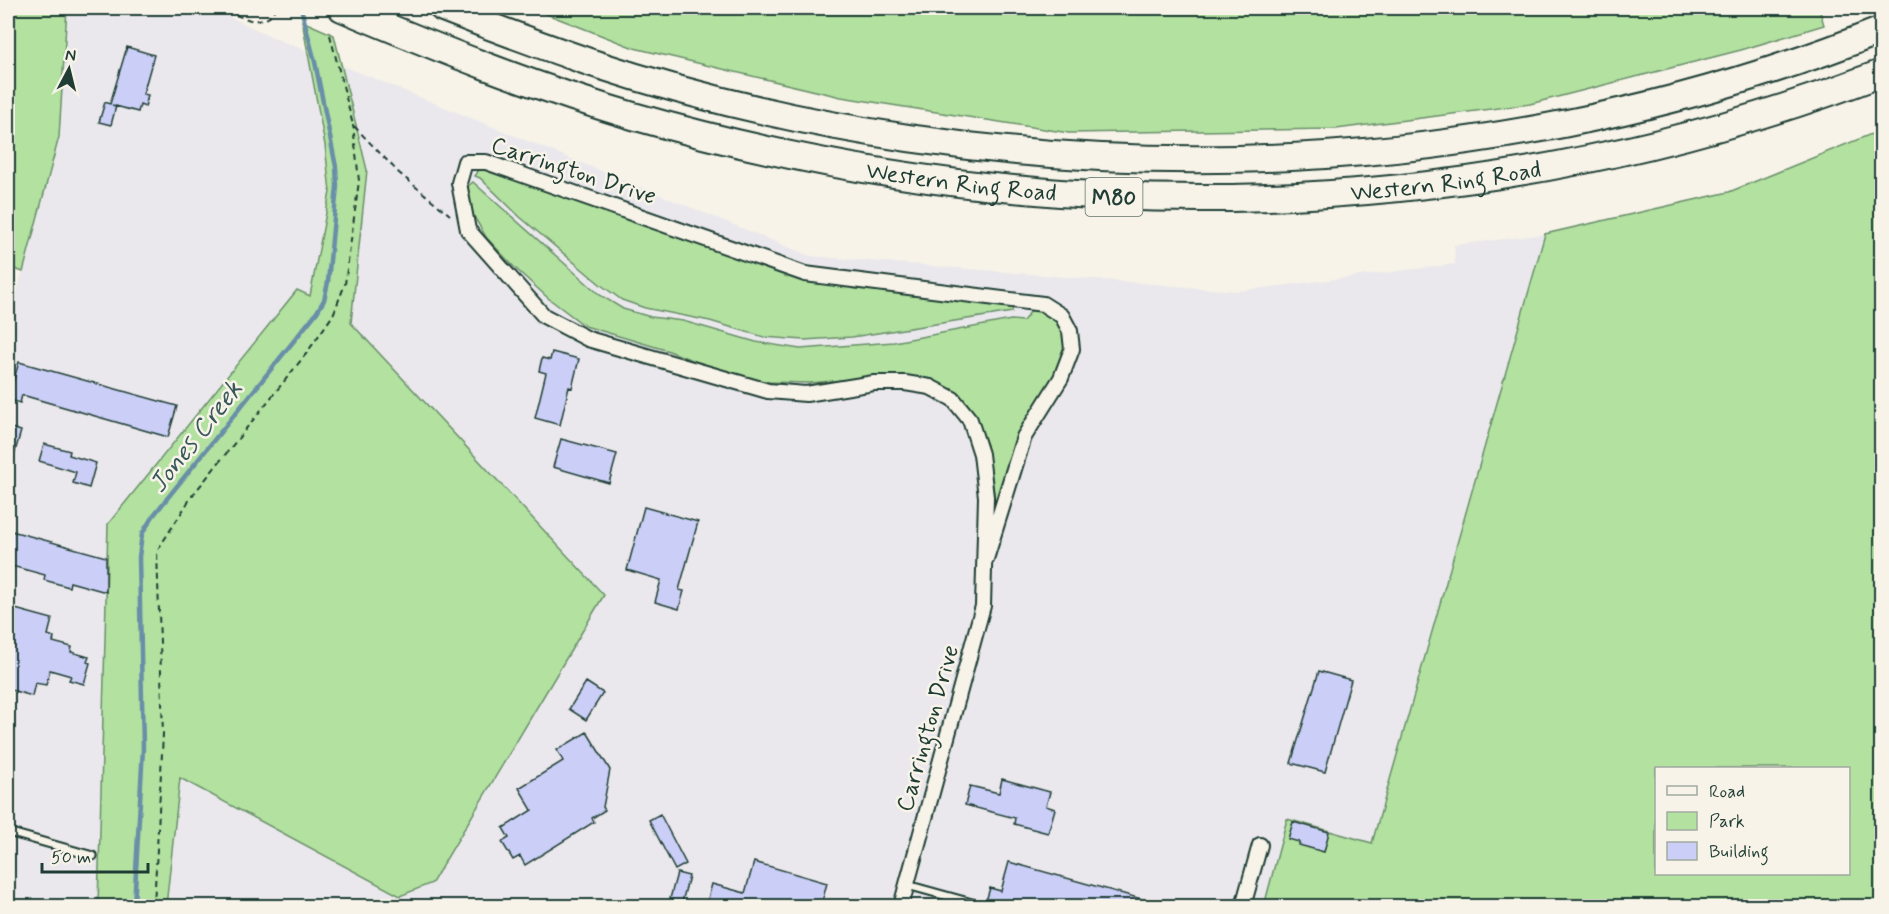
<svg xmlns="http://www.w3.org/2000/svg" width="1889" height="914" font-family="Mynerve,sans-serif">
  <style>
    .built { fill: #eae8ec; fill-rule: evenodd }
    .green { fill: #b3e1a0; stroke: #698f6a; stroke-width: 1.5; fill-rule: evenodd }
    .lines { fill: none; stroke-linecap: round; stroke-linejoin: round }
    .stream { stroke: #688fa7; stroke-width: 4.5 }
    .building { fill: #cbcff7; stroke: #1f3d34; stroke-width: 1.5 }
    .lane-casing { stroke: #1f3d34; stroke-width: 11 }
    .street-casing { stroke: #1f3d34; stroke-width: 18 }
    .highway-casing { stroke: #1f3d34; stroke-width: 30 }
    .path { stroke: #1f3d34; stroke-width: 2; stroke-dasharray: 6 4.5; stroke-linecap: butt }
    .lane { stroke: #f7f3e8; stroke-width: 7 }
    .street { stroke: #f7f3e8; stroke-width: 14 }
    .highway { stroke: #f7f3e8; stroke-width: 26 }
    .labels { text-anchor: middle; stroke-width: 5; stroke-linejoin: round; paint-order: stroke }
    .shield { fill: #f7f3e8; stroke: #60746a; stroke-width: 1.5 }
    .shield-label { font-size: 22px; font-weight: bold; fill: #1f3d34 }
    .street-label { font-size: 24px; fill: #1f3d34; stroke: #f7f3e8 }
    .water-label { font-size: 26px; font-style: italic; fill: #37585a; stroke: #f7f3e8 }
  </style>
  <rect width="100%" height="100%" fill="#f7f3e8"/>
  <filter id="ink" filterUnits="userSpaceOnUse"><feTurbulence type="fractalNoise" baseFrequency=".0167" numOctaves="2"/><feDisplacementMap in="SourceGraphic" scale="12" xChannelSelector="R" yChannelSelector="G"/><feConvolveMatrix kernelMatrix="1 2 1 2 8 2 1 2 1" color-interpolation-filters="sRGB"/></filter>
  <g filter="url(#ink)">
    <!-- built -->
    <path class="built" d="M 67,8 L 211,8 L 277,39 L 810,256 L 1238,291 L 1455,264 L 1454,245 L 1545,234 L 1729,192 L 1881,130 L 1881,906 L 8,906 L 8,325 L 59,137 ZM 1656,768 L 1848,768 L 1848,874 L 1656,874 Z"/>
    <!-- green -->
    <path class="green" d="M 8,8 L 67,8 L 59,137 L 23,272 L 8,267 Z
      M 531,8 L 1819,8 L 1824,25 L 1741,50 L 1530,104 L 1336,129 L 1069,133 L 841,97 L 634,48 Z
      M 302,21 L 334,35 L 367,170 L 351,323 L 604,595 L 432,883 L 400,896 L 180,778 L 166,906 L 98,906 L 108,524 L 297,290 L 310,296 L 330,192 L 325,145 Z
      M 1881,130 L 1881,906 L 1264,906 L 1287,819 L 1372,843 L 1545,234 L 1729,192 ZM 1656,768 L 1848,768 L 1848,874 L 1656,874 Z
      M 480,168 L 509,170 L 772,264 L 1013,301 L 1012,312 L 852,337 L 804,340 L 764,337 L 710,321 L 645,308 L 622,300 L 601,285 L 520,217 L 480,178 L 475,176 Z
      M 473,182 L 600,295 L 623,309 L 651,317 L 683,321 L 756,342 L 800,349 L 894,342 L 1011,320 L 1023,321 L 1035,306 L 1062,316 L 1072,349 L 996,507 L 987,445 L 978,422 L 965,405 L 882,377 L 809,383 L 768,382 L 736,377 L 669,351 L 585,326 L 548,298 L 514,267 L 486,237 L 473,215 L 468,198 L 468,186 Z"/>
    <g class="lines">
      <!-- stream -->
      <path class="stream" d="M 134,906 L 143,748 L 139,557 L 142,534 L 153,516 L 317,312 L 324,300 L 328,282 L 337,186 L 336,167 L 315,62 L 301,8"/>
    </g>
    <!-- building -->
    <path class="building" d="M 127,47 L 154,55 L 143,94 L 148,95 L 145,107 L 140,105 L 138,112 L 112,105 L 116,106 L 111,125 L 99,122 L 105,102 L 110,104 Z
      M 552,352 L 579,359 L 572,388 L 569,387 L 560,425 L 535,418 L 546,373 L 539,371 L 542,358 L 550,360 Z
      M 19,362 L 177,406 L 168,437 L 22,395 L 20,403 L 8,399 Z
      M 8,427 L 21,431 L 11,466 L 8,466 Z
      M 561,439 L 617,454 L 609,483 L 553,467 Z
      M 44,444 L 70,451 L 69,455 L 96,463 L 89,488 L 73,483 L 76,472 L 39,461 Z
      M 644,507 L 698,522 L 679,590 L 684,591 L 679,609 L 655,602 L 661,580 L 627,570 Z
      M 8,530 L 106,557 L 106,592 L 70,582 L 69,587 L 44,580 L 45,575 L 8,565 Z
      M 8,607 L 52,619 L 48,635 L 54,637 L 53,642 L 72,647 L 71,652 L 89,657 L 87,662 L 90,663 L 84,684 L 69,680 L 71,676 L 50,670 L 46,685 L 35,683 L 32,696 L 8,689 Z
      M 1319,671 L 1351,680 L 1325,772 L 1291,763 Z
      M 586,682 L 603,693 L 586,720 L 569,709 Z
      M 587,732 L 610,770 L 603,807 L 605,810 L 592,818 L 594,822 L 525,865 L 520,856 L 513,860 L 502,842 L 509,838 L 503,828 L 532,810 L 519,788 L 563,761 L 557,750 Z
      M 1002,779 L 1050,792 L 1046,806 L 1055,809 L 1048,833 L 1014,824 L 1015,818 L 965,805 L 970,786 L 999,793 Z
      M 660,814 L 686,864 L 675,870 L 649,820 Z
      M 1293,822 L 1329,832 L 1324,852 L 1299,845 L 1299,842 L 1288,839 Z
      M 754,862 L 827,883 L 821,906 L 706,906 L 712,884 L 745,893 Z
      M 1009,862 L 1156,903 L 1155,906 L 988,906 L 986,901 L 990,888 L 1001,891 Z
      M 677,873 L 689,876 L 681,906 L 668,906 Z"/>
    <g class="lines">
      <!-- lane casing -->
      <g class="lane-casing">
        <path id="lane" d="M 8,832 L 93,856
          M 907,885 L 983,906"/>
      </g>
      <!-- street casing -->
      <g class="street-casing">
        <path id="street" d="M 901,906 L 983,606 L 986,497 L 981,454 L 970,420 L 953,399 L 930,387 L 905,383 L 874,383 L 806,394 L 768,391 L 588,339 L 544,316 L 468,230 L 459,183 L 465,162 L 486,162 L 805,274 L 1043,304 L 1062,316 L 1070,331 L 1072,349 L 1061,378 L 1024,437 L 986,559
          M 1243,906 L 1260,845"/>
      </g>
      <!-- highway casing -->
      <g class="highway-casing">
        <g id="highway">
          <path id="s1" d="M 342,8 C 437,48 534,87 633,116 C 1047,235 1477,228 1882,73"/>
          <path d="M 443,8 C 491,27 540,45 589,62 C 1004,200 1475,193 1882,30"/>
        </g>
      </g>
      <!-- path -->
      <path class="path" d="M 216,8 L 253,21 L 268,18 L 276,8
        M 1722,8 L 1743,8
        M 330,35 L 353,125 L 399,173 L 450,215
        M 154,906 L 163,734 L 157,551 L 192,496 L 306,354 L 333,315 L 345,284 L 359,181 L 353,125"/>
      <!-- lane -->
      <use href="#lane" class="lane"/>
      <!-- street -->
      <use href="#street" class="street"/>
      <!-- highway -->
      <use href="#highway" class="highway"/>
    </g>
  </g>
  <g class="labels">
    <!-- shield labels -->
    <rect class="shield" x="1085.5" y="178" width="57" height="38" rx="4.5"/>
    <g class="shield-label">
      <text x="1114" y="205">M80</text>
    </g>
    <!-- street labels -->
    <g class="street-label">
      <text transform="translate(574 170) rotate(18)" y="8">Carrington Drive</text>
      <text dy="8" stroke="none"><textPath href="#s1" startOffset="1132">Western Ring Road</textPath></text>
      <text dy="8" stroke="none"><textPath href="#s1" startOffset="646">Western Ring Road</textPath></text>
      <text transform="translate(927 728) rotate(-74)" y="8">Carrington Drive</text>
    </g>
    <!-- water labels -->
    <g class="water-label">
      <text transform="translate(195 436) rotate(-52)" y="9">Jones Creek</text>
    </g>
  </g>
  <!-- margin -->
  <rect width="1889" height="914" fill="none" stroke="#f7f3e8" stroke-width="30"/>
  <rect x="15" y="15" width="1859" height="884" fill="none" stroke="#1f3d34" stroke-width="2" filter="url(#ink)"/>
  <!-- legend -->
  <rect x="1655" y="767" width="195" height="108" fill="#f7f3e8" stroke="#a1aaa0" stroke-width="1.5"/>
  <rect x="1667" y="786" width="30" height="9" fill="#f7f3e8" stroke="#a1aaa0" stroke-width="1.5"/>
  <text x="1709" y="797" font-size="18" fill="#1f3d34">Road</text>
  <rect x="1667" y="812" width="30" height="18" fill="#b3e1a0" stroke="#a1aaa0" stroke-width="1.5"/>
  <text x="1709" y="827" font-size="18" fill="#1f3d34">Park</text>
  <rect x="1667" y="842" width="30" height="18" fill="#cbcff7" stroke="#a1aaa0" stroke-width="1.5"/>
  <text x="1709" y="857" font-size="18" fill="#1f3d34">Building</text>
  <!-- north arrow -->
  <g transform="translate(69 69) rotate(7)" stroke="#f7f3e8" stroke-width="4.5" paint-order="stroke">
  <path d="M0-4.5L10 22L0 15L-10 22Z" fill="#1f3d34"/>
  <text y="-9" font-size="16" font-weight="bold" text-anchor="middle" fill="#1f3d34">N</text>
  </g>
  <!-- scale -->
  <path d="M42 863v9h106v-9" fill="none" stroke="#1f3d34" stroke-width="3"/>
  <text x="51" y="863" font-size="18" fill="#1f3d34" stroke="#f7f3e8" stroke-width="4.5" paint-order="stroke">50 m</text>
</svg>
